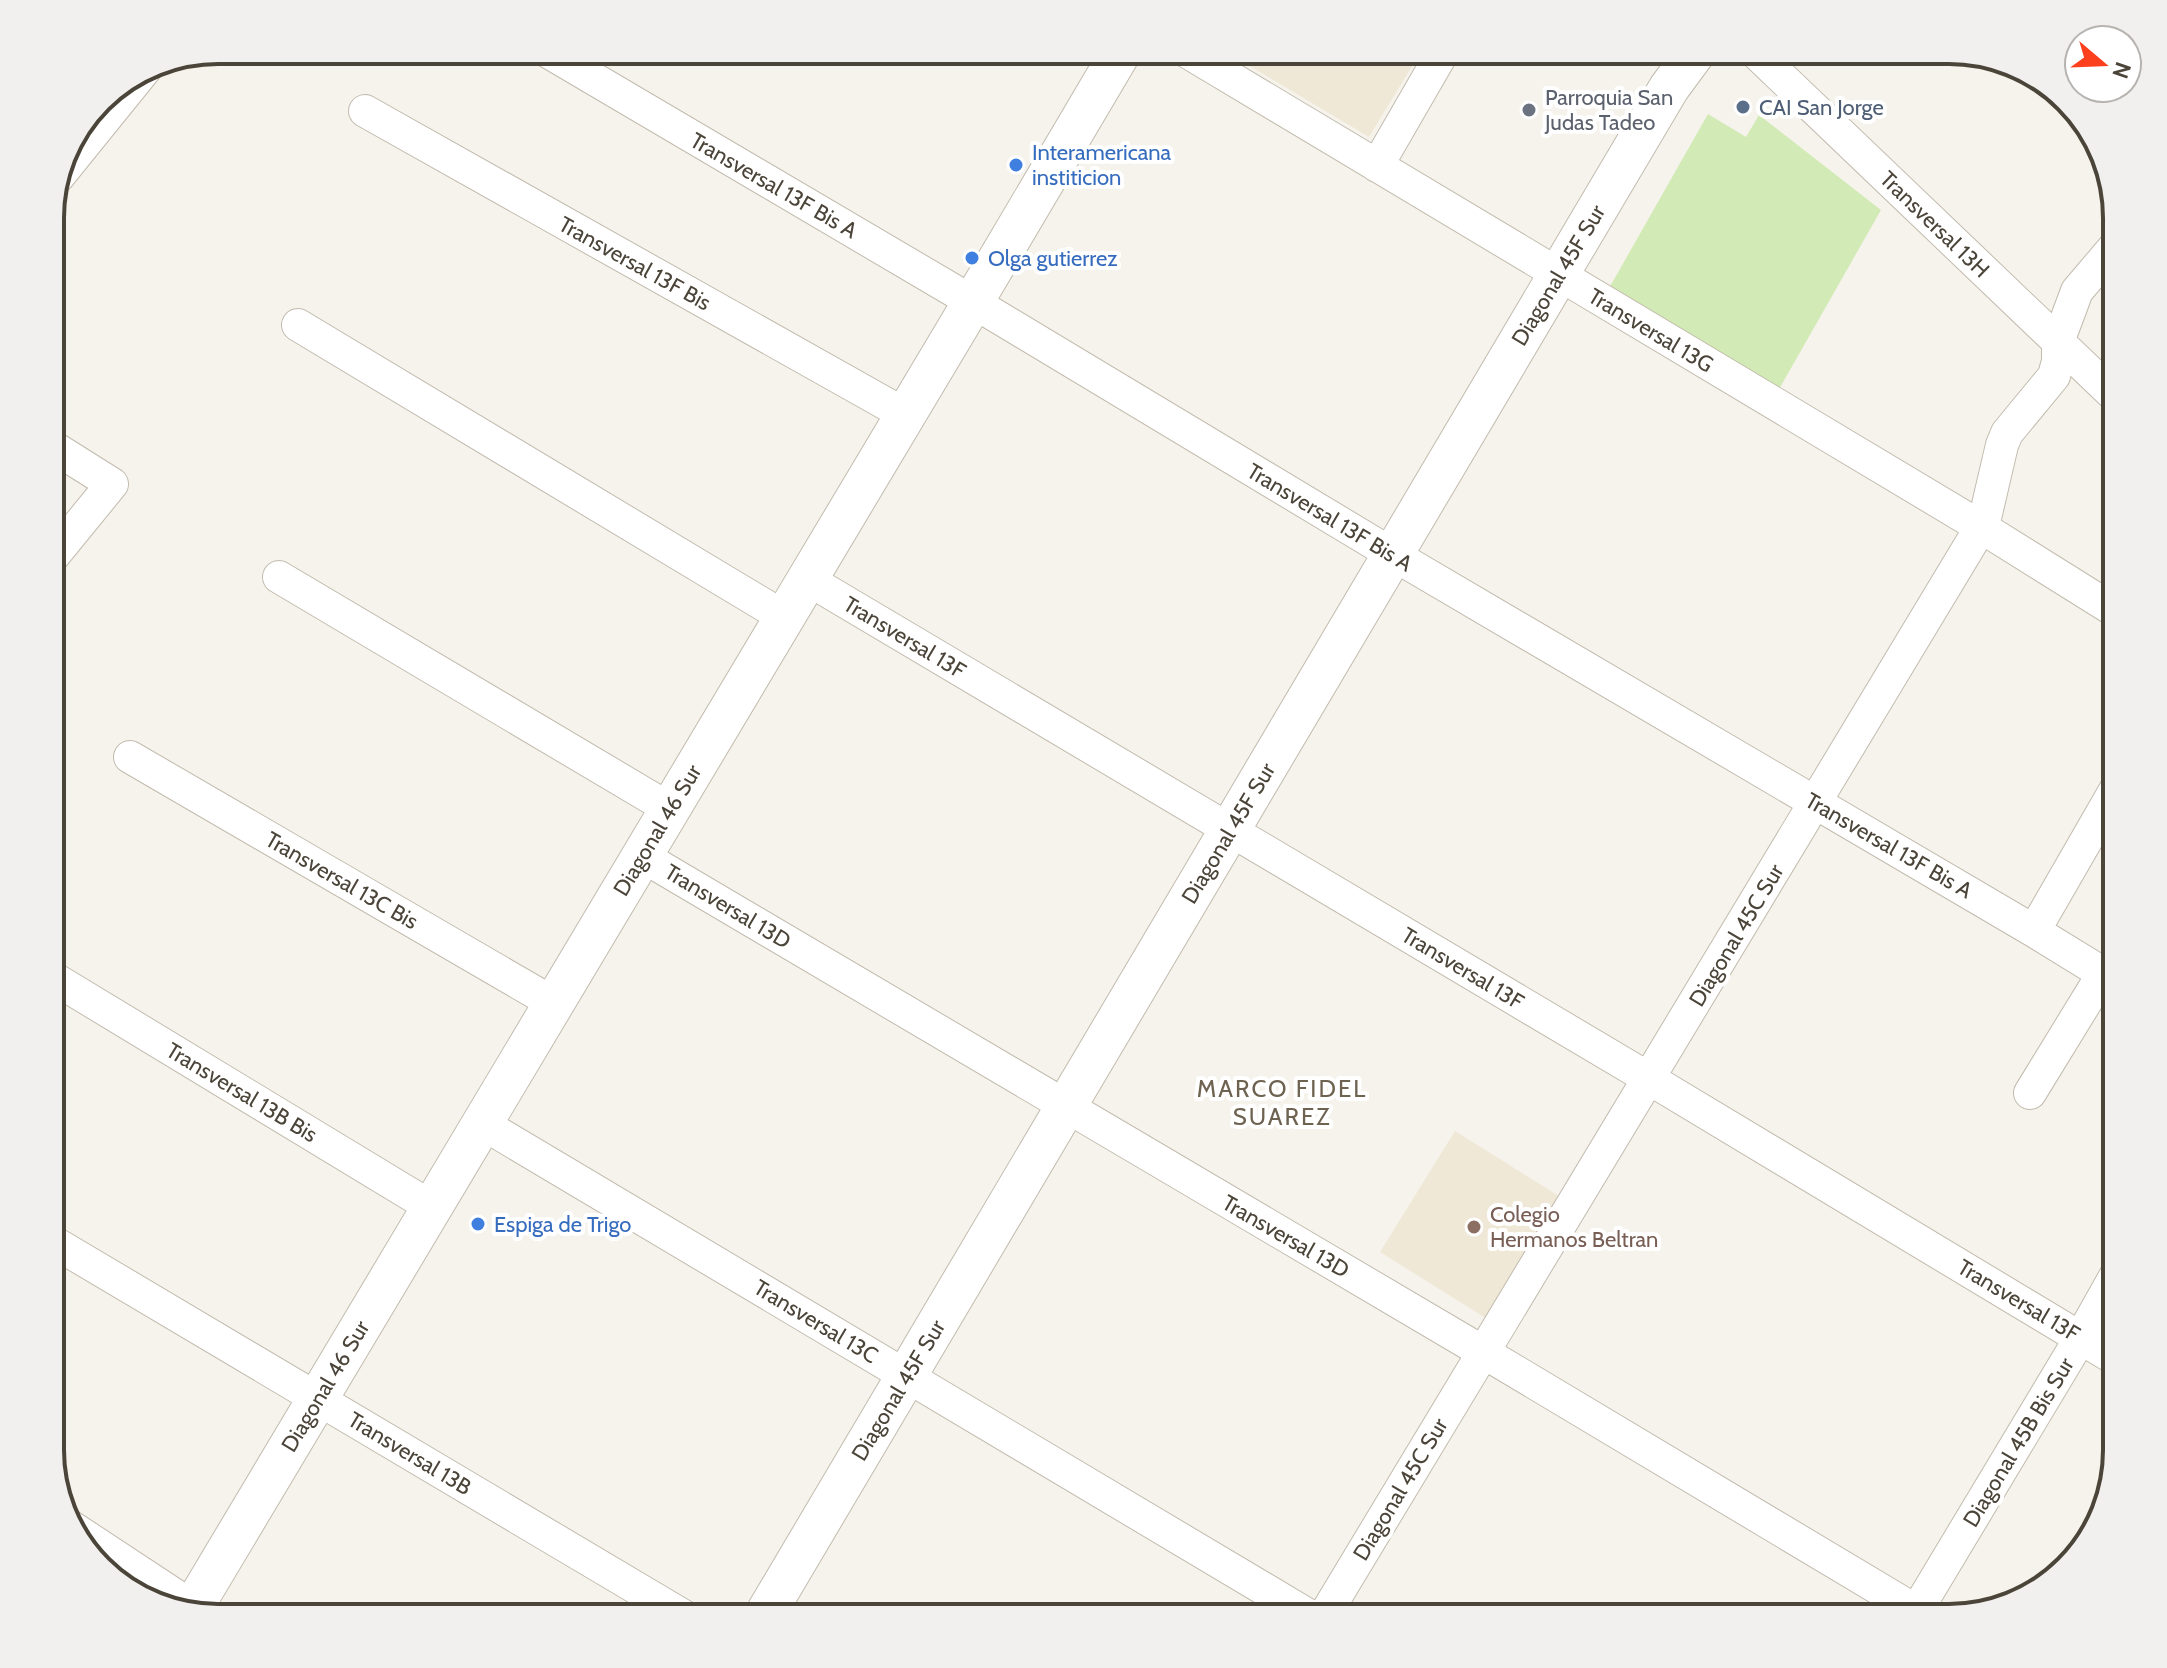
<svg xmlns="http://www.w3.org/2000/svg" width="2167" height="1668" font-family="Cabin,sans-serif">
  <style>
    .education { fill: #efe8d6 }
    .green { fill: #d2eab5 }
    .lines { fill: none; stroke-linecap: round; stroke-linejoin: round }
    .minor-casing { stroke: #c2bbae; stroke-width: 34 }
    .tertiary-casing { stroke: #c2bbae; stroke-width: 42 }
    .minor { stroke: #fff; stroke-width: 32 }
    .tertiary { stroke: #fff; stroke-width: 40 }
    .service-dot { fill: #5c6f8a; stroke: #fff; stroke-width: 3 }
    .worship-dot { fill: #6b7280; stroke: #fff; stroke-width: 3 }
    .shop-dot { fill: #3f7fe0; stroke: #fff; stroke-width: 3 }
    .education-dot { fill: #8d6e63; stroke: #fff; stroke-width: 3 }
    .labels { text-anchor: middle; stroke-width: 8; stroke-linejoin: round; paint-order: stroke }
    .worship-label { font-size: 22px; fill: #5b616d; stroke: #fff; text-anchor: start }
    .service-label { font-size: 22px; fill: #4e5e75; stroke: #fff; text-anchor: start }
    .shop-label { font-size: 22px; fill: #366cbe; stroke: #fff; text-anchor: start }
    .street-label { font-size: 22px; fill: #4b4439; stroke: #fff }
    .education-label { font-size: 22px; fill: #785e54; stroke: #fff; text-anchor: start }
    .neighbourhood-label { font-size: 24px; letter-spacing: 2px; fill: #6e6250; stroke: #fff }
    .rim { fill: none; stroke: #4b4439; stroke-width: 4 }
  </style>
  <rect width="100%" height="100%" fill="#f6f3ec"/>
  <!-- education -->
  <path class="education" d="M 1223,50 L 1391,50 L 1414,63 L 1369,137 Z
    M 1455,1131 L 1567,1201 L 1492,1322 L 1380,1252 Z"/>
  <!-- green -->
  <path class="green" d="M 1708,114 L 1746,137 L 1759,115 L 1881,210 L 1778,391 L 1608,290 Z"/>
  <g class="lines">
    <!-- minor casing -->
    <g class="minor-casing">
      <path id="minor" d="M 545,50 L 973,302 L 1392,554 L 2034,931 L 2117,982
        M 1184,50 L 1981,527 L 2117,612
        M 1753,50 L 2117,398
        M 365,111 L 906,415
        M 1377,166 L 1444,50
        M 58,177 L 147,67
        M 298,325 L 784,617
        M 50,560 L 112,484 L 50,445
        M 279,577 L 670,809
        M 807,579 L 1648,1078 L 2117,1360
        M 130,757 L 555,1004
        M 642,856 L 1483,1352 L 1928,1618
        M 2034,931 L 2117,787
        M 50,976 L 433,1208
        M 2030,1093 L 2103,974
        M 483,1124 L 1313,1618
        M 50,1240 L 687,1618
        M 67,1524 L 193,1607
        M 1917,1610 L 2081,1337 L 2117,1273
        M 1323,1618 L 1981,527 L 1985,518 L 2002,445 L 2007,433 L 2054,376 L 2058,361 L 2058,342 L 2077,291 L 2117,244"/>
    </g>
    <!-- tertiary casing -->
    <g class="tertiary-casing">
      <path id="tertiary" d="M 192,1609 L 973,302 L 1122,50
        M 763,1618 L 1669,88 L 1697,50"/>
    </g>
    <!-- minor -->
    <use href="#minor" class="minor"/>
    <!-- tertiary -->
    <use href="#tertiary" class="tertiary"/>
  </g>
  <!-- markers -->
  <circle class="service-dot" cx="1743" cy="107" r="8"/>
  <circle class="worship-dot" cx="1529" cy="110" r="8"/>
  <g class="shop-dot">
    <circle cx="1016" cy="165" r="8"/>
    <circle cx="972" cy="258" r="8"/>
    <circle cx="478" cy="1224" r="8"/>
  </g>
  <circle class="education-dot" cx="1474" cy="1227" r="8"/>
  <g class="labels">
    <!-- worship labels -->
    <g class="worship-label">
      <text x="1545" y="105">Parroquia San<tspan x="1545" dy="25">Judas Tadeo</tspan></text>
    </g>
    <!-- service labels -->
    <g class="service-label">
      <text x="1759" y="115">CAI San Jorge</text>
    </g>
    <!-- shop labels -->
    <g class="shop-label">
      <text x="1032" y="160">Interamericana<tspan x="1032" dy="25">institicion</tspan></text>
      <text x="988" y="266">Olga gutierrez</text>
      <text x="494" y="1232">Espiga de Trigo</text>
    </g>
    <!-- street labels -->
    <g class="street-label">
      <text transform="translate(774 185) rotate(30)" y="8">Transversal 13F Bis A</text>
      <text transform="translate(1935 224) rotate(44)" y="8">Transversal 13H</text>
      <text transform="translate(635 263) rotate(29)" y="8">Transversal 13F Bis</text>
      <text transform="translate(1558 275) rotate(-59)" y="8">Diagonal 45F Sur</text>
      <text transform="translate(1651 330) rotate(31)" y="8">Transversal 13G</text>
      <text transform="translate(1330 517) rotate(31)" y="8">Transversal 13F Bis A</text>
      <text transform="translate(905 637) rotate(31)" y="8">Transversal 13F</text>
      <text transform="translate(657 830) rotate(-59)" y="8">Diagonal 46 Sur</text>
      <text transform="translate(1228 833) rotate(-59)" y="8">Diagonal 45F Sur</text>
      <text transform="translate(1889 845) rotate(30)" y="8">Transversal 13F Bis A</text>
      <text transform="translate(342 880) rotate(30)" y="8">Transversal 13C Bis</text>
      <text transform="translate(728 906) rotate(31)" y="8">Transversal 13D</text>
      <text transform="translate(1736 935) rotate(-59)" y="8">Diagonal 45C Sur</text>
      <text transform="translate(1463 968) rotate(31)" y="8">Transversal 13F</text>
      <text transform="translate(242 1092) rotate(31)" y="8">Transversal 13B Bis</text>
      <text transform="translate(1286 1236) rotate(30)" y="8">Transversal 13D</text>
      <text transform="translate(2019 1300) rotate(31)" y="8">Transversal 13F</text>
      <text transform="translate(816 1321) rotate(31)" y="8">Transversal 13C</text>
      <text transform="translate(325 1386) rotate(-59)" y="8">Diagonal 46 Sur</text>
      <text transform="translate(898 1390) rotate(-59)" y="8">Diagonal 45F Sur</text>
      <text transform="translate(2018 1442) rotate(-59)" y="8">Diagonal 45B Bis Sur</text>
      <text transform="translate(410 1453) rotate(31)" y="8">Transversal 13B</text>
      <text transform="translate(1400 1489) rotate(-59)" y="8">Diagonal 45C Sur</text>
    </g>
    <!-- education labels -->
    <g class="education-label">
      <text x="1490" y="1222">Colegio<tspan x="1490" dy="25">Hermanos Beltran</tspan></text>
    </g>
    <!-- neighbourhood labels -->
    <g class="neighbourhood-label">
      <text x="1282" y="1097">MARCO FIDEL<tspan x="1282" dy="28">SUAREZ</tspan></text>
    </g>
  </g>
  <!-- crop -->
  <path d="M0 0H2167V1668H0ZM218 64H1949A154 154 0 0 1 2103 218V1450A154 154 0 0 1 1949 1604H218A154 154 0 0 1 64 1450V218A154 154 0 0 1 218 64Z" fill="#f1f0ef" fill-rule="evenodd"/>
  <path class="rim" d="M218 64H1949A154 154 0 0 1 2103 218V1450A154 154 0 0 1 1949 1604H218A154 154 0 0 1 64 1450V218A154 154 0 0 1 218 64Z"/>
  <!-- north arrow -->
  <g transform="translate(2103 64) rotate(109)"><circle r="38" fill="#ffffff" stroke="#b7b4b0" stroke-width="2"/>
  <path d="M0-6L14 30L0 20L-14 30Z" fill="#fc3f1d"/>
  <text y="-12" font-size="22" font-weight="bold" text-anchor="middle" fill="#4b4439">N</text>
  </g>
</svg>
